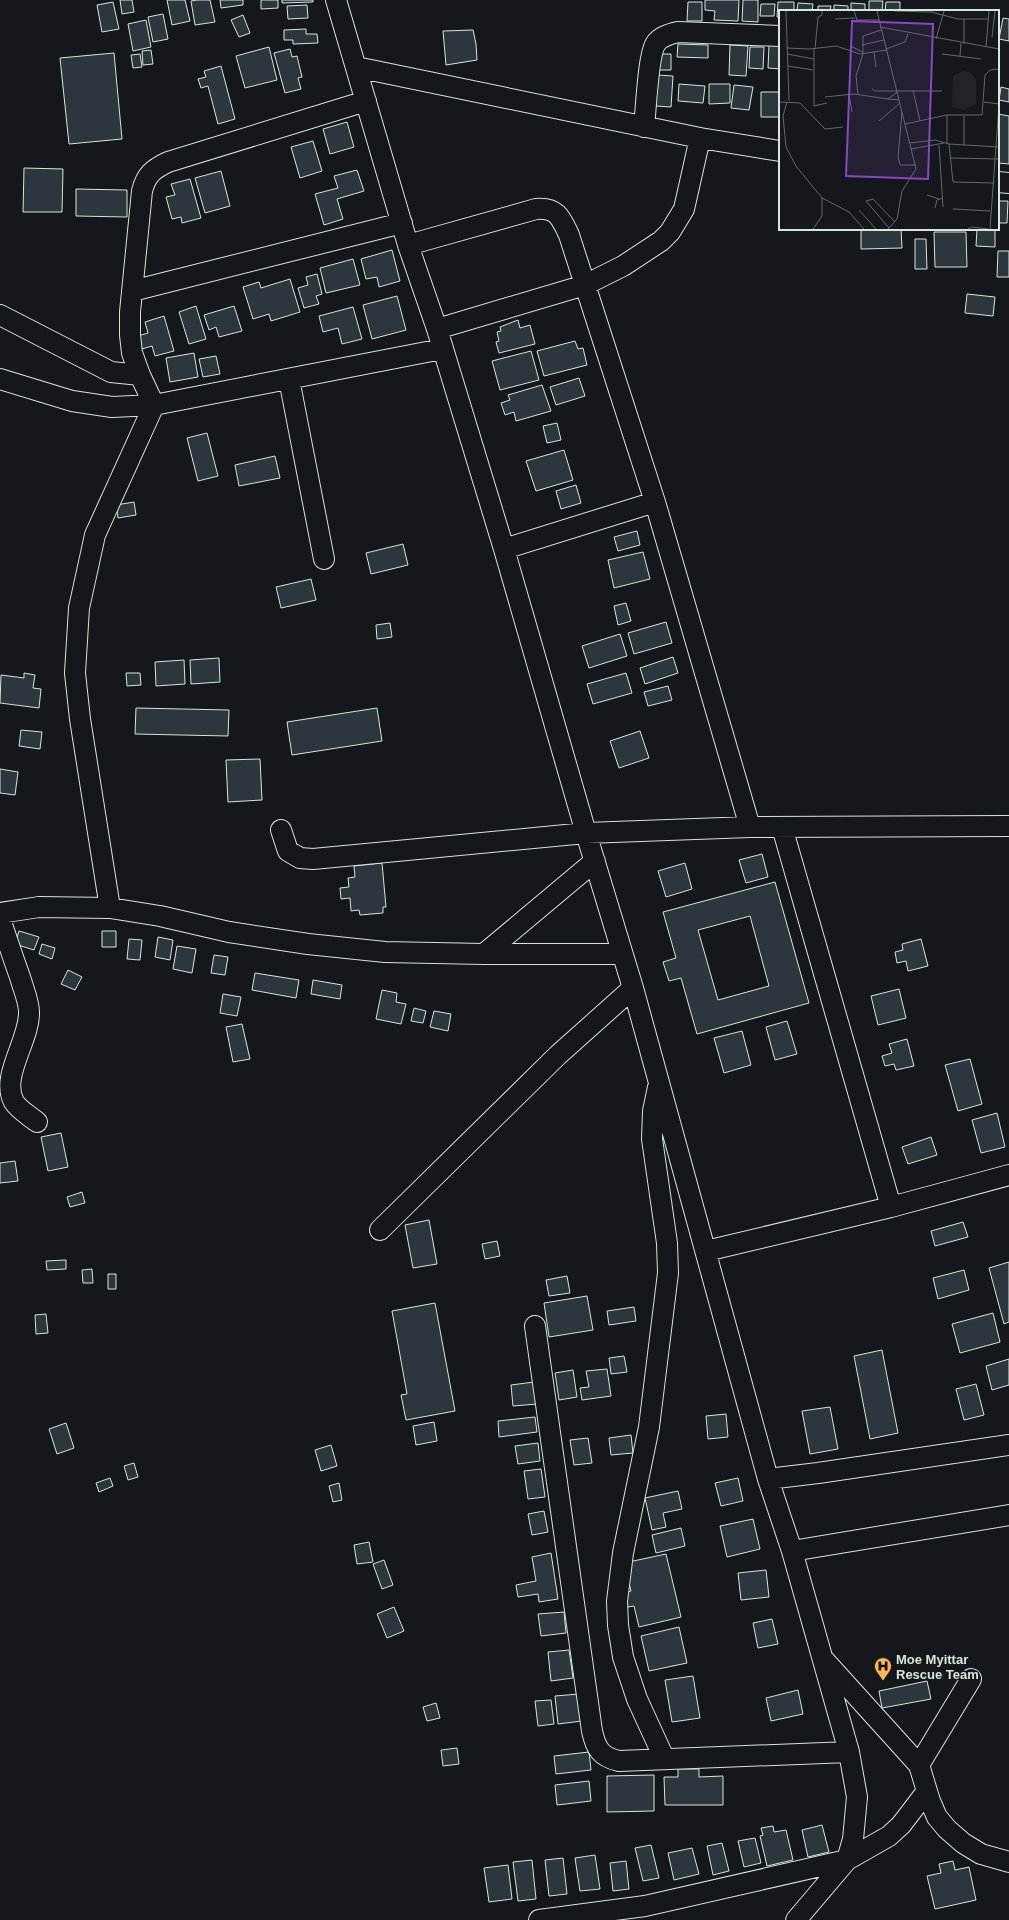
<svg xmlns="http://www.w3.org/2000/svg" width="1009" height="1920" font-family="Helvetica,sans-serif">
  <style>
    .building { fill: #2c363c; stroke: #d8e6dc; fill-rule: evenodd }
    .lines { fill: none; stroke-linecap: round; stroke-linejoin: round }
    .minor-casing { stroke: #d8e6dc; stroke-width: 22 }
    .minor { stroke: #14181c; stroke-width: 20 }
    .labels { text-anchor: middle; stroke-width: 3; stroke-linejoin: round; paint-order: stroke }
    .poi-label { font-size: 13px; font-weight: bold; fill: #d8e6dc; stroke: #14181c; text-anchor: start }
    .inset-road { fill: none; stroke: #626a69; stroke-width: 1 }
    .view { fill: #8948c3; fill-opacity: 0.15; stroke: #8948c3; stroke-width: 2 }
    .inset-edge { fill: none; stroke: #d8e6dc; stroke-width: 2 }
  </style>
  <rect width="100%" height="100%" fill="#14181c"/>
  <!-- building -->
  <path class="building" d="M 120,0 L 132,0 L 134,12 L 122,14 Z
    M 167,0 L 185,0 L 190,21 L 172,25 Z
    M 197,0 L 210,0 L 215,22 L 195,25 L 191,1 Z
    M 220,0 L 243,0 L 243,5 L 221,8 Z
    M 261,0 L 278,0 L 278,8 L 261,9 Z
    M 282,0 L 313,0 L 313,2 L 282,3 Z
    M 705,0 L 739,0 L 738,21 L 714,20 L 715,11 L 705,10 Z
    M 743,0 L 758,0 L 758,22 L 742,21 Z
    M 869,1 L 883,1 L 882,11 L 869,11 Z
    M 113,2 L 119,29 L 102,32 L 97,5 Z
    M 688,2 L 702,2 L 702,21 L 687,21 Z
    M 778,2 L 794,2 L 794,11 L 780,11 L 780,17 L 777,17 Z
    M 886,2 L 900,2 L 900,11 L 885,11 Z
    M 798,3 L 813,4 L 812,11 L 797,11 Z
    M 851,3 L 865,4 L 865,11 L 851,11 Z
    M 761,4 L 775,4 L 774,16 L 760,16 Z
    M 307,5 L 308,18 L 288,19 L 287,6 Z
    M 834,5 L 848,6 L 848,11 L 834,11 Z
    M 818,6 L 831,6 L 830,11 L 818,11 Z
    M 163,14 L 168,39 L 153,42 L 148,17 Z
    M 243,15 L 250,33 L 239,37 L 231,20 Z
    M 1003,18 L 1009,19 L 1009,41 L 999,39 Z
    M 146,20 L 151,47 L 133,51 L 128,24 Z
    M 306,29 L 306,34 L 317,34 L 318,43 L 293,44 L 293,40 L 284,40 L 284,30 Z
    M 473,30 L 476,44 L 477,60 L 446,65 L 443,31 Z
    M 678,44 L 708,45 L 708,58 L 677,57 Z
    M 730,45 L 748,46 L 746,76 L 729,75 Z
    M 769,45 L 780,45 L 780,69 L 768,68 Z
    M 269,47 L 277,80 L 245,88 L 236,56 Z
    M 750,47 L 764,47 L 763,69 L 749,68 Z
    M 290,49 L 292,57 L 297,56 L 302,77 L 298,78 L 301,89 L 285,93 L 274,53 Z
    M 151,50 L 153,64 L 143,65 L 142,51 Z
    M 114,53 L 122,139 L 69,144 L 60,58 Z
    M 140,54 L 142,67 L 133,68 L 131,55 Z
    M 659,54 L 671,54 L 671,70 L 659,70 Z
    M 221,66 L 235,119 L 218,124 L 208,86 L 201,88 L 198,79 L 206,77 L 204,71 Z
    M 657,75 L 673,76 L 671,107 L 656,106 Z
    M 679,84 L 705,86 L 703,103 L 678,101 Z
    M 709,84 L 730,84 L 730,103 L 709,104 Z
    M 734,85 L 753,87 L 749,110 L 731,108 Z
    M 1001,87 L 1009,89 L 1009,102 L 999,100 Z
    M 761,92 L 780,92 L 780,117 L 761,117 Z
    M 998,114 L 1009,116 L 1009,164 L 998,163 Z
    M 347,122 L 354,147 L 330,154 L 323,129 Z
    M 313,141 L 322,171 L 300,178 L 291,147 Z
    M 24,168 L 63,169 L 62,212 L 23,212 Z
    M 357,170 L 364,191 L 337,199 L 343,219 L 324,225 L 315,194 L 338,188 L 334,176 Z
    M 221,171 L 230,206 L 205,213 L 195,178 Z
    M 190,179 L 201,218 L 182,223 L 181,217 L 172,219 L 166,197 L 175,195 L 171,184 Z
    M 76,189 L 127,190 L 127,217 L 76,216 Z
    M 998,201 L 1008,201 L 1007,223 L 998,223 Z
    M 861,229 L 901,229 L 902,248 L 861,249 Z
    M 977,229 L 995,229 L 995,247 L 976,246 Z
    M 934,232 L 966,232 L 967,267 L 935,267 Z
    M 915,239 L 926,239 L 927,269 L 915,269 Z
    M 392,250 L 400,281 L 379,287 L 377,277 L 366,279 L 361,259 Z
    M 998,251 L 1009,251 L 1009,277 L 997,277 Z
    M 353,259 L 360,285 L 326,293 L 320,268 Z
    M 317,274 L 322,294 L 316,296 L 319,304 L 304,308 L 298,288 L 308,285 L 306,277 Z
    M 290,279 L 300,312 L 271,321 L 269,314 L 253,319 L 243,287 L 259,282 L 261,288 Z
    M 967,294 L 995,297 L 993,316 L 965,313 Z
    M 397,296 L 406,330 L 372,339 L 363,305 Z
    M 196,306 L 206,339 L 189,344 L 179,312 Z
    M 234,306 L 242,331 L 219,337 L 216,327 L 209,330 L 204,315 Z
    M 353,307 L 362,339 L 342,344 L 338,328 L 323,332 L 319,316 Z
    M 164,316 L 174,351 L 155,356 L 152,346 L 142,349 L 138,336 L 148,333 L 145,322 Z
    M 518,320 L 520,328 L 530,325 L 535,344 L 499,353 L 496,342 L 499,341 L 497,332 L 501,331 L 500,327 Z
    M 575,341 L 578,349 L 583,348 L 587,365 L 544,376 L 537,351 Z
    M 531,351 L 539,380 L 500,390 L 492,361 Z
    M 194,353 L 198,377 L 170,382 L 166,358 Z
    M 216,356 L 220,374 L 203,377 L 199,359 Z
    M 579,378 L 585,396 L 556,405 L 550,387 Z
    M 542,385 L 551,411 L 516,421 L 514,412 L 505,415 L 501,403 L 510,400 L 508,395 Z
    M 557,423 L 561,440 L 547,443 L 543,426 Z
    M 207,433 L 218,476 L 198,481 L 187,438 Z
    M 564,450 L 573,480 L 536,491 L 526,461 Z
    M 275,456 L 280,478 L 239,486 L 235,465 Z
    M 576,485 L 581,503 L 561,509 L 556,491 Z
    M 134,502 L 136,515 L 118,518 L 116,505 Z
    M 637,531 L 640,545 L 618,551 L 614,537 Z
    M 403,544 L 408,565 L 371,574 L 366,553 Z
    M 643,552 L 650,579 L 614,588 L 608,560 Z
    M 311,579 L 316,600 L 281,608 L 276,587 Z
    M 626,603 L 631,621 L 618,625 L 614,606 Z
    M 666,622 L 672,643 L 634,654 L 628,633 Z
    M 390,623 L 392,637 L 377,639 L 376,625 Z
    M 620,634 L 627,656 L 589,668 L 582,646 Z
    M 673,657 L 678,673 L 645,684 L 640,668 Z
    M 219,658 L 220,682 L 191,684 L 190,660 Z
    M 184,660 L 185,684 L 156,686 L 155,662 Z
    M 24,673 L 35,675 L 33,688 L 41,689 L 39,708 L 0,703 L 1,675 L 24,678 Z
    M 126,673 L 140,673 L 141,685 L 127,686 Z
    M 626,673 L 632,693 L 593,704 L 587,684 Z
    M 668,686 L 672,700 L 648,706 L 644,692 Z
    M 136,708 L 229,710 L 228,736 L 135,734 Z
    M 377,708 L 382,741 L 292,755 L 287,722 Z
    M 21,730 L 42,732 L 40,749 L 19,746 Z
    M 640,731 L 649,758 L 619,768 L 610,741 Z
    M 260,759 L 262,800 L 228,802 L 226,760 Z
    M 0,769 L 18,772 L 15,795 L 0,793 Z
    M 762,854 L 768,877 L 746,883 L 739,860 Z
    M 382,863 L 386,907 L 383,907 L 383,913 L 360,915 L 359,910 L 351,911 L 350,898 L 341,899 L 340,888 L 349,887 L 348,878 L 355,877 L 354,866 Z
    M 685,863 L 692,889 L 666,897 L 658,871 Z
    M 775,882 L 809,1003 L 697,1034 L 681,978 L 669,981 L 663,962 L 676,958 L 663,912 ZM 750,916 L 769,986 L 718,1000 L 698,930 Z
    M 19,931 L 39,937 L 34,950 L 15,944 Z
    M 102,931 L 116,931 L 116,947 L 102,947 Z
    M 158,937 L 173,940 L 170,960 L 155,957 Z
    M 129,939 L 142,940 L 140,960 L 127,959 Z
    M 921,939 L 928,966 L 908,971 L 906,961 L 897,963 L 895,952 L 903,950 L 902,944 Z
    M 42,944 L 55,948 L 52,959 L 39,954 Z
    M 177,946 L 196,949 L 192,973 L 173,969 Z
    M 214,955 L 228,957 L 225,975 L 211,973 Z
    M 68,970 L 82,977 L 75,990 L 61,984 Z
    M 255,973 L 299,980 L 296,998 L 252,990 Z
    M 313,980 L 342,985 L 340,999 L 311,994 Z
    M 899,989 L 906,1018 L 878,1025 L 871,996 Z
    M 382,990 L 397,993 L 396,1002 L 406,1004 L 401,1024 L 376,1019 Z
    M 223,994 L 241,997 L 237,1016 L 220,1013 Z
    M 414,1008 L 426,1011 L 423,1023 L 411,1021 Z
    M 434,1011 L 451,1014 L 448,1031 L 430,1027 Z
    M 787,1021 L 797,1054 L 775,1060 L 766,1027 Z
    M 242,1024 L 250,1059 L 233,1062 L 226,1027 Z
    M 742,1031 L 751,1065 L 724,1073 L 714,1038 Z
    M 907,1039 L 914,1066 L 896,1070 L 894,1064 L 885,1066 L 882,1056 L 892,1053 L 889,1044 Z
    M 970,1059 L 982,1104 L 958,1111 L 945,1065 Z
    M 997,1113 L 1005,1147 L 981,1153 L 972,1120 Z
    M 61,1133 L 68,1167 L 48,1171 L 41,1137 Z
    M 931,1137 L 937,1155 L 908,1164 L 902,1147 Z
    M 15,1161 L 18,1181 L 0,1183 L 0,1163 Z
    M 82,1192 L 85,1203 L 70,1207 L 67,1197 Z
    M 429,1220 L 437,1264 L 413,1268 L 405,1225 Z
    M 963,1222 L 968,1237 L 935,1246 L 931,1231 Z
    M 497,1241 L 500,1256 L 485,1259 L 482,1244 Z
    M 66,1260 L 66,1269 L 47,1270 L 46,1261 Z
    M 1009,1262 L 1009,1322 L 1004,1324 L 989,1268 Z
    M 92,1269 L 93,1283 L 83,1283 L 82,1270 Z
    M 964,1270 L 969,1290 L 938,1299 L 933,1278 Z
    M 108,1274 L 116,1274 L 116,1289 L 108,1289 Z
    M 567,1276 L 570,1293 L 549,1296 L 546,1280 Z
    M 587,1296 L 593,1330 L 549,1337 L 544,1303 Z
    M 435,1303 L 455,1411 L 406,1420 L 401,1395 L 407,1394 L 392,1311 Z
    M 634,1307 L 636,1321 L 609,1325 L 607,1311 Z
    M 993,1313 L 1000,1342 L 960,1353 L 952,1324 Z
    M 46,1314 L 48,1333 L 36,1334 L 35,1315 Z
    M 882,1350 L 898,1433 L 870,1439 L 854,1356 Z
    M 624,1356 L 627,1372 L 611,1374 L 609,1358 Z
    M 1009,1359 L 1009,1385 L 992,1390 L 986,1366 Z
    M 607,1369 L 611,1396 L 582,1400 L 580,1388 L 589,1387 L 586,1371 Z
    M 573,1370 L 577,1397 L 559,1400 L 555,1373 Z
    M 534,1382 L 537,1404 L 513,1406 L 511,1385 Z
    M 976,1384 L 984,1415 L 964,1420 L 956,1389 Z
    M 830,1407 L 838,1449 L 810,1454 L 802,1411 Z
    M 726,1414 L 728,1437 L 708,1439 L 706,1416 Z
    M 535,1417 L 537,1432 L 499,1437 L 498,1421 Z
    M 434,1422 L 437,1441 L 416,1445 L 413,1426 Z
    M 66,1423 L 74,1448 L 57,1454 L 49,1429 Z
    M 631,1435 L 633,1453 L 611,1455 L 609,1438 Z
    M 588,1438 L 592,1463 L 574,1465 L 570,1440 Z
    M 538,1443 L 540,1461 L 518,1464 L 515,1446 Z
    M 331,1445 L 337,1466 L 321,1471 L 315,1450 Z
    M 134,1463 L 138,1477 L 128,1480 L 124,1466 Z
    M 541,1469 L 545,1497 L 528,1499 L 524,1471 Z
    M 110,1478 L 113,1486 L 99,1492 L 96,1483 Z
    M 738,1478 L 743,1501 L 721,1506 L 715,1483 Z
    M 339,1483 L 342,1500 L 333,1502 L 329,1486 Z
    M 678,1491 L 682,1509 L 663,1513 L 666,1527 L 652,1530 L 645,1498 Z
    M 544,1511 L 548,1532 L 532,1535 L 528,1514 Z
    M 753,1519 L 760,1549 L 727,1557 L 720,1526 Z
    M 681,1528 L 685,1546 L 656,1553 L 652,1535 Z
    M 369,1542 L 373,1562 L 357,1564 L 354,1545 Z
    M 551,1553 L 558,1599 L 539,1602 L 538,1594 L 518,1597 L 516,1585 L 536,1581 L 532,1557 Z
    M 666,1554 L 681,1617 L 639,1627 L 634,1606 L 628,1607 L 625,1593 L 631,1591 L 624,1563 Z
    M 384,1560 L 393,1585 L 382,1589 L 373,1564 Z
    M 766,1570 L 769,1597 L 741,1600 L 738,1573 Z
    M 394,1607 L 404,1631 L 387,1638 L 377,1614 Z
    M 564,1612 L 566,1633 L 541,1636 L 538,1614 Z
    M 772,1619 L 778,1644 L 758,1648 L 753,1623 Z
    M 679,1627 L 687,1663 L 649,1671 L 641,1636 Z
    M 569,1650 L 573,1678 L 551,1681 L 548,1652 Z
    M 693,1676 L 700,1718 L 672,1722 L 665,1680 Z
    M 927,1681 L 931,1699 L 882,1708 L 879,1691 Z
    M 798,1690 L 803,1714 L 771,1721 L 766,1698 Z
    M 579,1694 L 582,1721 L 558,1724 L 555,1696 Z
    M 551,1700 L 554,1724 L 538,1726 L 535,1701 Z
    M 436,1703 L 440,1718 L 427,1721 L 423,1707 Z
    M 457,1748 L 459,1764 L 443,1766 L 441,1750 Z
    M 589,1752 L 591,1770 L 556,1774 L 554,1756 Z
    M 678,1769 L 699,1769 L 699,1777 L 723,1776 L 723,1805 L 665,1805 L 664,1777 L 678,1777 Z
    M 654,1775 L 654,1811 L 607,1812 L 607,1776 Z
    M 589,1781 L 591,1801 L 557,1805 L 555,1785 Z
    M 822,1825 L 829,1852 L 808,1857 L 802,1830 Z
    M 773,1826 L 774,1832 L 786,1830 L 793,1860 L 767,1866 L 760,1836 L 763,1835 L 761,1828 Z
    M 755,1838 L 761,1863 L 744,1867 L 738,1841 Z
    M 722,1843 L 729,1871 L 713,1875 L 707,1846 Z
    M 651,1845 L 659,1878 L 643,1881 L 635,1848 Z
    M 692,1848 L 699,1874 L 674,1880 L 668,1853 Z
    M 595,1855 L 600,1889 L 580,1891 L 575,1858 Z
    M 563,1858 L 567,1894 L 549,1896 L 545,1860 Z
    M 532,1860 L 536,1899 L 518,1901 L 513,1862 Z
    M 626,1861 L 629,1889 L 613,1891 L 610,1863 Z
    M 953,1861 L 955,1870 L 969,1867 L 976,1900 L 935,1909 L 927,1876 L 941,1873 L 939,1864 Z
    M 508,1865 L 512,1899 L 489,1902 L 484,1868 Z"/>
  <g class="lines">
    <!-- minor casing -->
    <g class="minor-casing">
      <path id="minor" d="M 336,0 L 408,245 L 437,329 L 504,549 L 586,833 L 633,988 L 768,1479 L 792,1551 L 849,1752 L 857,1797 L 853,1839 L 847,1860 L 796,1920
        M 356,67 L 700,138 L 780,151
        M 644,127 C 646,110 648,54 656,43 C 661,36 670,34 678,32 L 780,36
        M 998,182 L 1009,183
        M 408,245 L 536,209 C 557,207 561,218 569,235 L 655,502 L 750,827
        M 132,291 L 402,223
        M 0,315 L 111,372 L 140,375
        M 437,329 L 585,285 L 623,266 L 661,241 L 670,232 L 684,209 L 700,138
        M 0,379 L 72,401 L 112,407 L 154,405 L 442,349
        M 289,379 L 324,559
        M 154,405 L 140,375 L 132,353 L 130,335 L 130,312 L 142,191 C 146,175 153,169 168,162 L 366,101
        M 504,549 L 655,502
        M 782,827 L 891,1207
        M 281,830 L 288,851 L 300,858 L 313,859 L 586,833 L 750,827 L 1009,826
        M 595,861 L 484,954 L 622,954
        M 110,908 L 80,719 L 75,673 L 79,608 L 95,535 L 154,405
        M 0,913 L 39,907 L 110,908 L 160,916 L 229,932 L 308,944 L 385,952 L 484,954
        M 0,919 C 7,939 13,958 20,977 C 23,988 29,1001 29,1012 C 30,1040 0,1076 14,1102 C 19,1110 30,1116 37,1122
        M 658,1087 L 653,1111 L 652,1139 L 667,1243 L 668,1273 L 649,1427 L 623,1553 L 617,1601 L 618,1625 L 623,1657 L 637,1699 L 664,1758
        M 380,1230 L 558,1055 L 633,988
        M 706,1251 L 891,1207 L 1009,1175
        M 535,1326 L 592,1731 C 596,1749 601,1757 619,1761 L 849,1752
        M 768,1479 L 818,1473 L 1009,1445
        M 792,1551 L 1009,1515
        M 825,1661 L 919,1765 L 930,1801 L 937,1817 L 947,1829 L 963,1843 L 981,1854 L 1009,1862
        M 919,1765 L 971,1679
        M 539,1920 L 645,1906 L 847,1860 L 889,1836 L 901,1825 L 927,1791"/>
    </g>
    <!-- minor -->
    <use href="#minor" class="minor"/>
  </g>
  <!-- icons -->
  <defs>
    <g id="hospital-pin" transform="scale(0.9)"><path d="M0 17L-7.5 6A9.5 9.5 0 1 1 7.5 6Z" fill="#ffb74d" stroke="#14181c"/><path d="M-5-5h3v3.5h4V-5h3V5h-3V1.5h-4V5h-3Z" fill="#111"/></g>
  </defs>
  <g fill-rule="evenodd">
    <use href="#hospital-pin" x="883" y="1666"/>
  </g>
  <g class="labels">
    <!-- poi labels -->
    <g class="poi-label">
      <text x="896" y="1664">Moe Myittar<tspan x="896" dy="15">Rescue Team</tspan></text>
    </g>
  </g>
  <!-- overview -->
  <g transform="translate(779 10)">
    <rect width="220" height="220" fill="#14181c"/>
    <path d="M 184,61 L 191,62 L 197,69 L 197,94 L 185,100 L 173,97 L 174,66 Z" fill="#202428"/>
    <path class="inset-road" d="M 7,1 L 10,91M 75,1 L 78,10 L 100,10M 98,1 L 137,159 L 123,181 L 118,209 L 109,219M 115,1 L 152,2 L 179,9 L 209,9M 56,9 L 76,8M 101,17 L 220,39M 213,27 L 216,1M 157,29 L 165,1M 185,34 L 185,9M 83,35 L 105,30M 72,36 L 83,42M 207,37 L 210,1M 7,38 L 31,39 L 57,36 L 81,44 L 108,40M 35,39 L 35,96 L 48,93M 36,39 L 39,7 L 43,5 L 43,1M 107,39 L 126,32 L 129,24M 95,42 L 97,57M 8,44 L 35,49M 163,44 L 202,49M 181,46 L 182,33M 9,56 L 34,60M 93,79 L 96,81 L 163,81M 134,80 L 141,111M 118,82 L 109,89 L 120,90M 70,85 L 73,102M 79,85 L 77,66 L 84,44 L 84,26 L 102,20M 46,87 L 75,84 L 109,89M 0,92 L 21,93 L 46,119 L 64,117M 8,92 L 4,106 L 7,137 L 17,156 L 43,188 L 70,202 L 85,219M 205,92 L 220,94M 123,102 L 119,147 L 121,155 L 137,155M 100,111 L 121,93M 126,114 L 168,105M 131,133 L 156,130 L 170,134 L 220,137M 168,134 L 168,105 L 203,105 L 206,65 L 211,60 L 220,59M 170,134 L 174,172 L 214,173M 160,135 L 164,197M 185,135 L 185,106M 132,139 L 165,133M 172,148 L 220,149M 148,185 L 160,189M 156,198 L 158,190 L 164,188M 174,199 L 211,201M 80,200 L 97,219M 110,218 L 87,191 L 94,189 L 116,212M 34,219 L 43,206 L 43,188M 189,219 L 193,217 L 209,219M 211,219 L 220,95"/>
    <path class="view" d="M 73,11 L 154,14 L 149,169 L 67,166 Z"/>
    <rect width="220" height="220" class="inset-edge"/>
  </g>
</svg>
